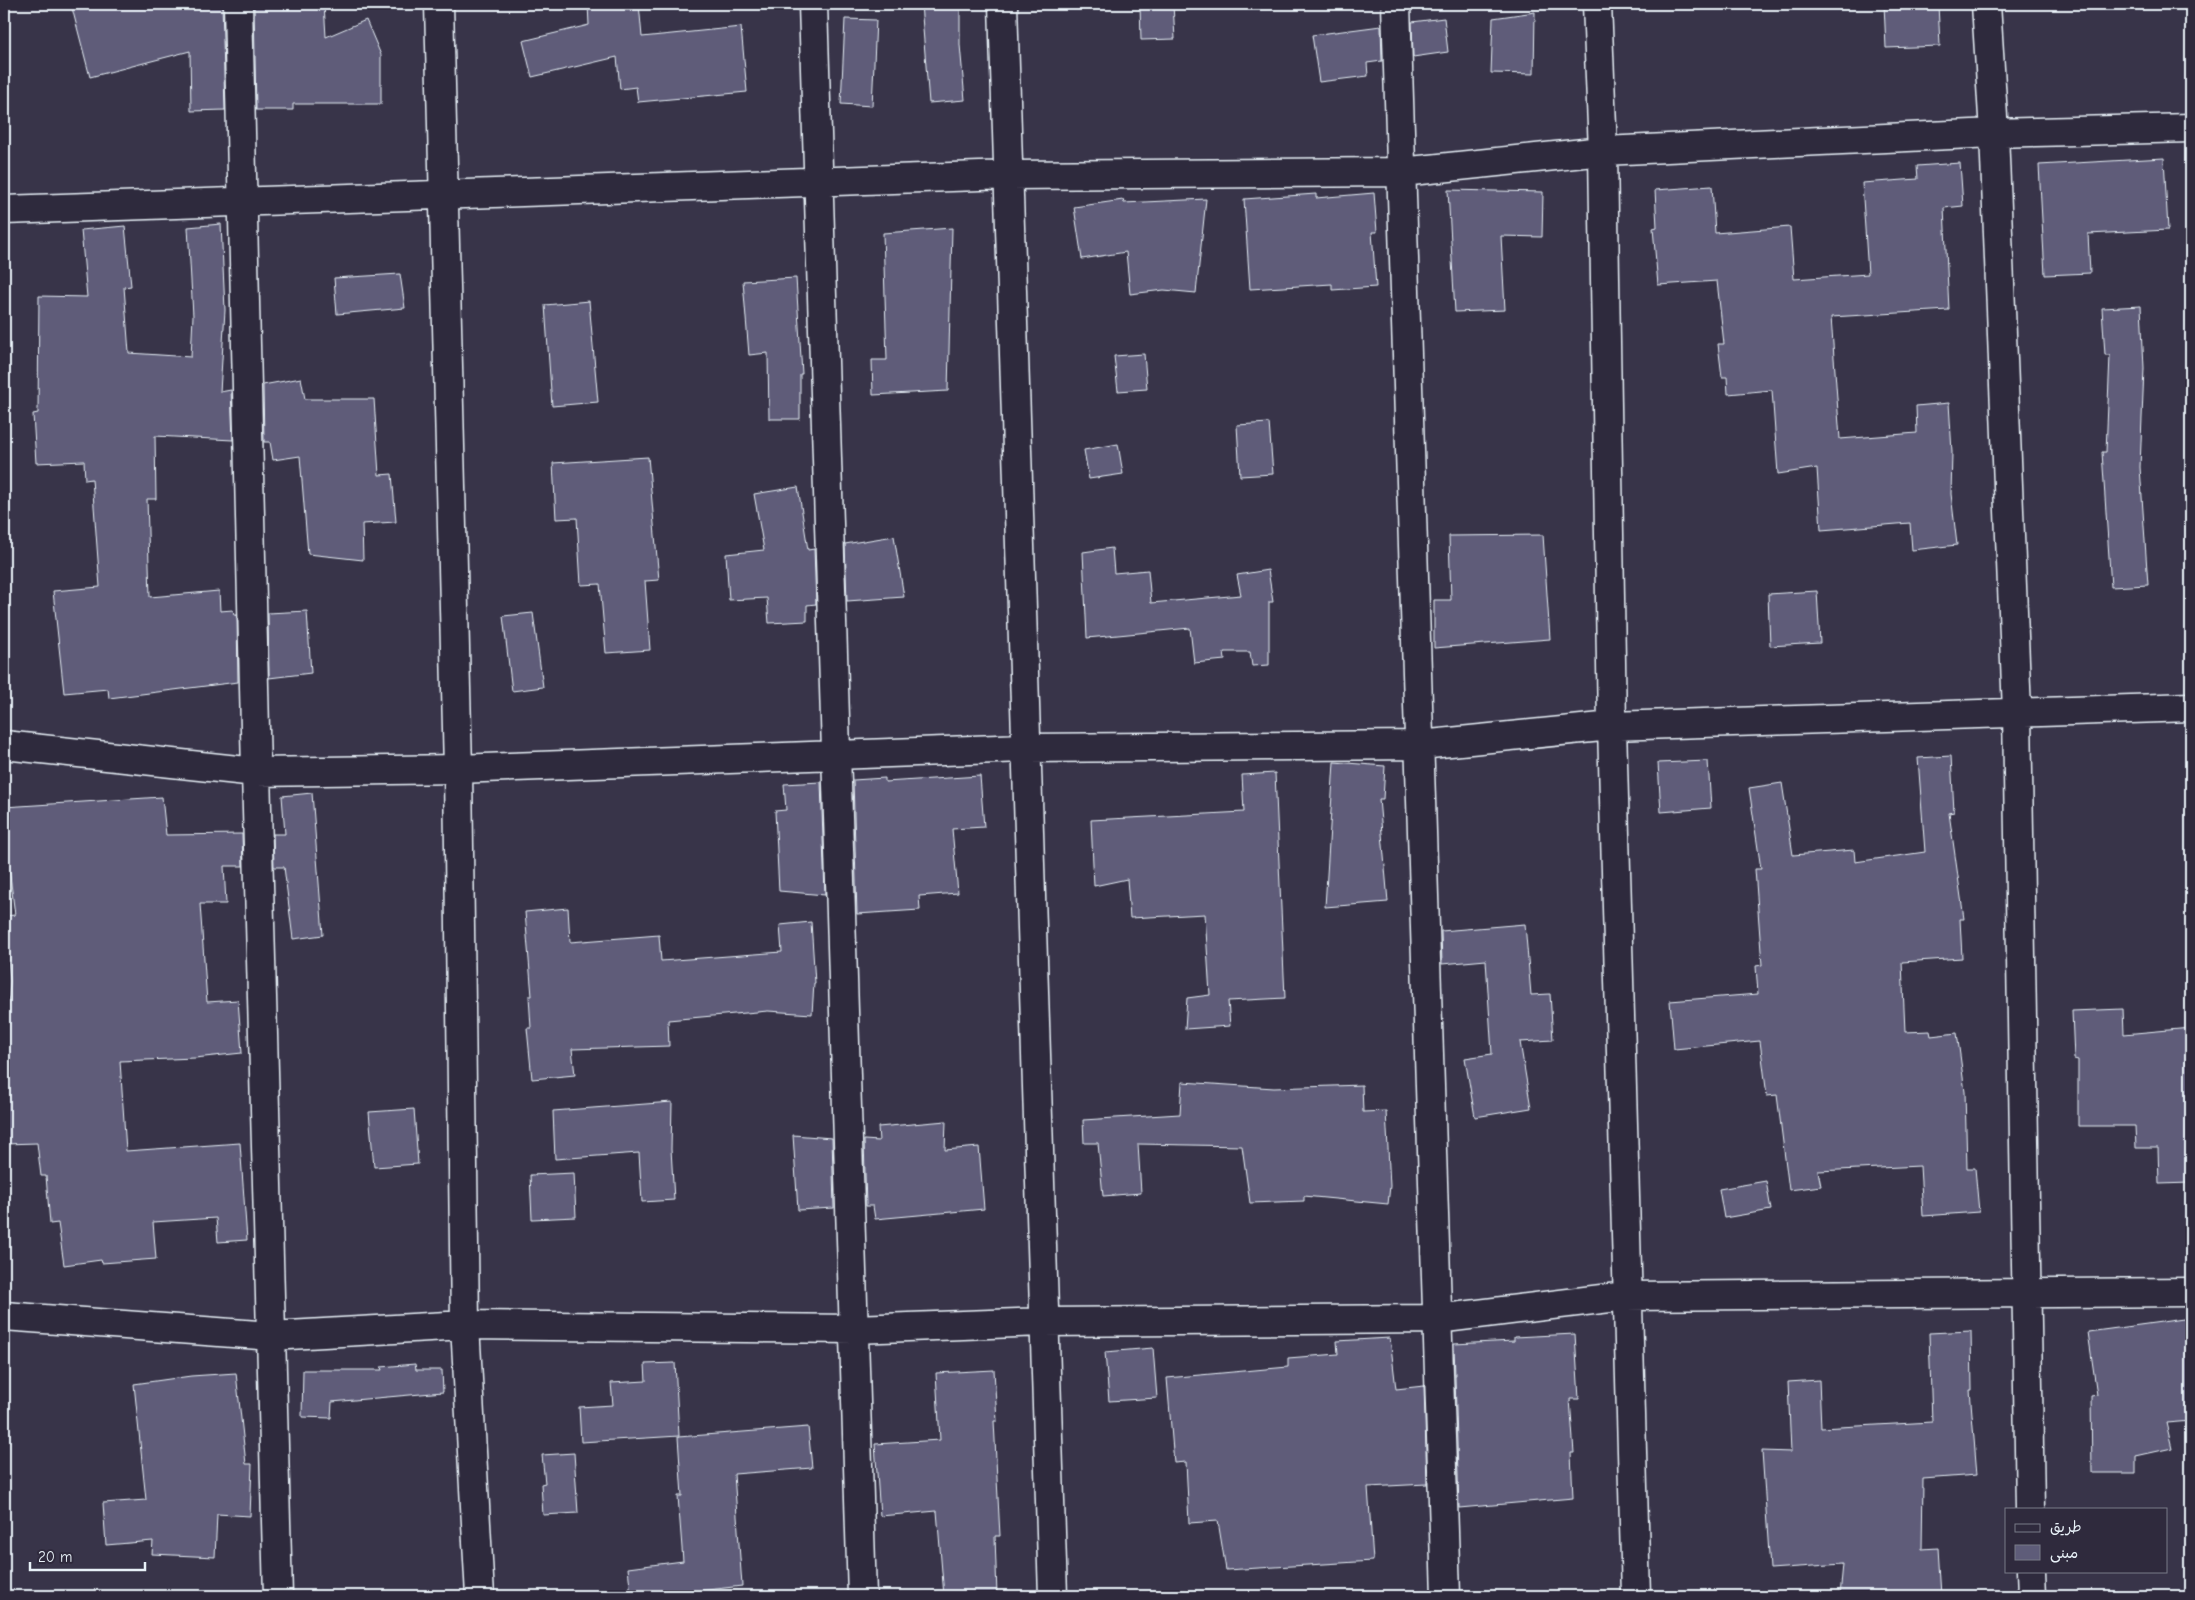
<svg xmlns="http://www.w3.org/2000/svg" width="2195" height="1600" font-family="'Comic Neue','Playpen Sans Arabic',sans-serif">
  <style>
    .building { fill: #5e5c79; stroke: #e8f1f8 }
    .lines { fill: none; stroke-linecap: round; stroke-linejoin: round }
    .street-casing { stroke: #e8f1f8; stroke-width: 31 }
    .street { stroke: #2f2a3d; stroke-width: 28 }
  </style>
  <rect width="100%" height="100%" fill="#383449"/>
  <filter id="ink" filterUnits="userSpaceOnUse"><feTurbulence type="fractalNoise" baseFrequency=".02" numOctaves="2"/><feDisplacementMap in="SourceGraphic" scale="10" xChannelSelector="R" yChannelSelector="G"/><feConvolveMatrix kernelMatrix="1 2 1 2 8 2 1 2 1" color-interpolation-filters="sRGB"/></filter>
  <g filter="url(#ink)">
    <!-- building -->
    <path class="building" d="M 71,4 L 222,4 L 225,110 L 191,111 L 190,51 L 90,77 Z
      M 254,4 L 324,4 L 326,37 L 366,20 L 381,55 L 381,104 L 293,104 L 293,110 L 256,110 Z
      M 588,4 L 639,4 L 642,37 L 741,27 L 747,92 L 638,102 L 636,87 L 620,89 L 617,57 L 532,77 L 523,41 L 589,25 Z
      M 921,4 L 960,4 L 960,45 L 965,100 L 929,103 Z
      M 1140,4 L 1173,4 L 1175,39 L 1141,40 Z
      M 1884,4 L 1938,4 L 1940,46 L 1886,48 Z
      M 1535,12 L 1534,74 L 1491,73 L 1493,18 Z
      M 1444,18 L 1448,52 L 1413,57 L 1412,22 Z
      M 845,19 L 876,20 L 872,106 L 841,104 Z
      M 1381,26 L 1382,61 L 1367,63 L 1368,76 L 1319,82 L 1312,35 Z
      M 2164,158 L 2168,230 L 2088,234 L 2090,273 L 2045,275 L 2039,165 Z
      M 1960,163 L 1963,206 L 1944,208 L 1949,310 L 1831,317 L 1840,439 L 1917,433 L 1916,406 L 1949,403 L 1952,452 L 1951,494 L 1957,545 L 1912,550 L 1910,523 L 1821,530 L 1817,468 L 1778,474 L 1772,390 L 1728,394 L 1727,377 L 1722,377 L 1718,344 L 1724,344 L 1717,281 L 1658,285 L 1653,228 L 1657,227 L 1655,190 L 1712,186 L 1715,233 L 1790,227 L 1794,279 L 1868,274 L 1862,183 L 1918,179 L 1917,166 Z
      M 1448,190 L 1543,192 L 1542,237 L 1501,236 L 1505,310 L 1455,312 Z
      M 1374,193 L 1377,232 L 1372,232 L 1376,287 L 1332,290 L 1332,284 L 1250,289 L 1244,199 L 1316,194 L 1316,198 Z
      M 1206,199 L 1196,293 L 1164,290 L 1130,294 L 1126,252 L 1082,259 L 1074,207 L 1123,200 L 1124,203 Z
      M 221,224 L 225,310 L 220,392 L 231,390 L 233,440 L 155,436 L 156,499 L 147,499 L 150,597 L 219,591 L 220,611 L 233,610 L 234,615 L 237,615 L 238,682 L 109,698 L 108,689 L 64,693 L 53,591 L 100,587 L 92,479 L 85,480 L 84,461 L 36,463 L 33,414 L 38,413 L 39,296 L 87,297 L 81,230 L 125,226 L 131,286 L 124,287 L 129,353 L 191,357 L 193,316 L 188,227 Z
      M 952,228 L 948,391 L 873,395 L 872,360 L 887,360 L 883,233 Z
      M 400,274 L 405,308 L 337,314 L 334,278 Z
      M 796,278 L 802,374 L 800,374 L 800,419 L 769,419 L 768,353 L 749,355 L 743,281 Z
      M 589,301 L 598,402 L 552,406 L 545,305 Z
      M 2141,306 L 2144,368 L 2140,467 L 2148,585 L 2111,587 L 2102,452 L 2106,452 L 2110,355 L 2105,355 L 2102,308 Z
      M 1144,354 L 1147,389 L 1118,391 L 1114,356 Z
      M 301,378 L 305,399 L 374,399 L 379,475 L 392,474 L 396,522 L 362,524 L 363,560 L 308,554 L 300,456 L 273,460 L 270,442 L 264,442 L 263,385 Z
      M 1269,423 L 1273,474 L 1240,476 L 1237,425 Z
      M 1118,444 L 1123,474 L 1089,479 L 1084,450 Z
      M 648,457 L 659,580 L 645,581 L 650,650 L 606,653 L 600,584 L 581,585 L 577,518 L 556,519 L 553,463 Z
      M 798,487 L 808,550 L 814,549 L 816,604 L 807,605 L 807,621 L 769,623 L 767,598 L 729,600 L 726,554 L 764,550 L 754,494 Z
      M 1543,535 L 1550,639 L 1434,648 L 1434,600 L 1451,600 L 1449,536 Z
      M 894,536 L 904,597 L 847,601 L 845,544 Z
      M 1112,548 L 1114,573 L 1148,570 L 1151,603 L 1241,595 L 1237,575 L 1268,570 L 1273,602 L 1269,602 L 1269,665 L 1252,666 L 1250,652 L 1224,652 L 1225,660 L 1194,663 L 1190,628 L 1087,638 L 1083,552 Z
      M 1817,591 L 1820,643 L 1770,646 L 1768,594 Z
      M 307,611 L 311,673 L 269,678 L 268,613 Z
      M 533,613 L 543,687 L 512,691 L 503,616 Z
      M 1951,756 L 1954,812 L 1949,813 L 1964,919 L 1960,919 L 1962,958 L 1902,962 L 1905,1032 L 1930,1031 L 1931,1036 L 1957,1033 L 1965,1092 L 1967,1168 L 1975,1168 L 1979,1212 L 1923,1216 L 1920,1166 L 1818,1171 L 1821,1186 L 1789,1190 L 1777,1095 L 1767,1096 L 1760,1041 L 1674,1049 L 1670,1001 L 1758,994 L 1756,966 L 1762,965 L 1755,869 L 1761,869 L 1749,788 L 1782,783 L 1793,855 L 1854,850 L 1855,862 L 1925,852 L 1918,758 Z
      M 1708,761 L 1711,808 L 1661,812 L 1658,763 Z
      M 1334,762 L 1385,766 L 1383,799 L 1379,799 L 1388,902 L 1325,907 Z
      M 1275,773 L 1285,998 L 1228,1001 L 1230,1026 L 1185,1029 L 1187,998 L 1210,995 L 1205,914 L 1130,918 L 1127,879 L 1094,886 L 1091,820 L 1244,812 L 1242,775 Z
      M 980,776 L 984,827 L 952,829 L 958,893 L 919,896 L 920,910 L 857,914 L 853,780 L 885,778 L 885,782 Z
      M 821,782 L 825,895 L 779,891 L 775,811 L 786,810 L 784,784 Z
      M 312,793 L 323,935 L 293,939 L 284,867 L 274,867 L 273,834 L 285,834 L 282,796 Z
      M 162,797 L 166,835 L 242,834 L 243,866 L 224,866 L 226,904 L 200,904 L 207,1002 L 238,1000 L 242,1053 L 195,1058 L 120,1061 L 126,1151 L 240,1143 L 247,1240 L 218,1242 L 216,1218 L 153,1222 L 156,1259 L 102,1263 L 101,1260 L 64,1265 L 58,1223 L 50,1224 L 46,1176 L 41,1176 L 37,1143 L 4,1144 L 4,1074 L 10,981 L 5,916 L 15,915 L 4,828 L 4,807 Z
      M 568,908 L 570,942 L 659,935 L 661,961 L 782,952 L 780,925 L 811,922 L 815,983 L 814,983 L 812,1014 L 768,1011 L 668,1020 L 669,1046 L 572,1049 L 575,1075 L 532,1079 L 527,1028 L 531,1028 L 529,996 L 532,996 L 525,912 Z
      M 1525,924 L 1531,995 L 1550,994 L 1553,1040 L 1520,1042 L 1531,1108 L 1475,1117 L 1465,1058 L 1492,1054 L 1486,960 L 1442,964 L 1441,931 Z
      M 2123,1009 L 2124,1034 L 2191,1028 L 2191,1183 L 2159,1184 L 2158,1148 L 2136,1148 L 2135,1126 L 2078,1126 L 2078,1060 L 2074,1059 L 2072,1011 Z
      M 1182,1082 L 1274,1088 L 1362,1085 L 1363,1112 L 1386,1111 L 1390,1186 L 1388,1204 L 1304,1196 L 1304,1201 L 1250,1203 L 1242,1146 L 1138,1144 L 1141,1193 L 1103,1196 L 1098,1143 L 1084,1143 L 1083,1120 L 1180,1114 Z
      M 672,1102 L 671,1149 L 674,1200 L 642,1202 L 639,1153 L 555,1159 L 553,1111 Z
      M 414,1109 L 418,1164 L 374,1167 L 369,1112 Z
      M 946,1121 L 945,1150 L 979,1147 L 984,1209 L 875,1219 L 873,1206 L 866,1206 L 864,1140 L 879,1141 L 878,1127 Z
      M 793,1135 L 832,1138 L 834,1208 L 798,1210 Z
      M 574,1173 L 576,1217 L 532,1219 L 530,1175 Z
      M 1766,1181 L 1771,1210 L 1724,1218 L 1719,1189 Z
      M 2191,1318 L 2191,1421 L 2166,1423 L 2172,1448 L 2136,1456 L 2136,1473 L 2092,1473 L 2091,1396 L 2097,1395 L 2088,1332 Z
      M 1971,1331 L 1972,1390 L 1970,1390 L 1977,1475 L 1923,1479 L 1922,1549 L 1938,1548 L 1941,1596 L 1840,1596 L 1843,1564 L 1770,1569 L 1762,1451 L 1791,1452 L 1788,1382 L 1819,1380 L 1821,1428 L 1932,1422 L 1929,1333 Z
      M 1575,1334 L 1579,1399 L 1570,1399 L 1574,1453 L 1571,1453 L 1573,1498 L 1459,1508 L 1454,1344 L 1514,1341 L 1514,1337 Z
      M 1390,1338 L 1396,1389 L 1424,1386 L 1427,1484 L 1368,1487 L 1373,1561 L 1226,1570 L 1218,1521 L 1189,1523 L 1186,1462 L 1174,1463 L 1167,1378 L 1288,1367 L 1288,1358 L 1338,1354 L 1337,1341 Z
      M 1153,1348 L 1157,1398 L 1109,1401 L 1105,1352 Z
      M 675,1363 L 679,1436 L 581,1442 L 579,1407 L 613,1405 L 611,1383 L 646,1381 L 645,1364 Z
      M 415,1364 L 416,1370 L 442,1370 L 443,1392 L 332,1402 L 331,1418 L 302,1417 L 303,1370 L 382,1370 L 381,1367 Z
      M 994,1370 L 997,1421 L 994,1421 L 1000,1536 L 995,1536 L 997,1596 L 944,1596 L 937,1511 L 880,1516 L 875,1444 L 940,1440 L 936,1373 Z
      M 236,1373 L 246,1464 L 252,1464 L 250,1516 L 217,1514 L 215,1557 L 152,1554 L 153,1541 L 106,1545 L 103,1503 L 146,1500 L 134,1384 L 191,1376 Z
      M 808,1427 L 812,1468 L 734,1474 L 742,1586 L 656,1596 L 631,1596 L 628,1568 L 683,1561 L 678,1496 L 682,1496 L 678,1437 Z
      M 574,1453 L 578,1513 L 543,1515 L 541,1484 L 545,1483 L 542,1455 Z"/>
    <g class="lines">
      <!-- street casing -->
      <g class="street-casing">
        <path id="street" d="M 238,4 L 256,772 L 278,1596
          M 439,4 L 458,769 L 465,1325 L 480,1596
          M 813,4 L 862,1596
          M 1003,4 L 1053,1596
          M 1396,4 L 1446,1596
          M 1597,4 L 1603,151 L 1612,726 L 1636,1596
          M 1986,4 L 1994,133 L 2017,712 L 2030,1509
          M 4,210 L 1009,175 L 1401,172 L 1603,151 L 1994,133 L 2191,128
          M 4,745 L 256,772 L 458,769 L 1027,748 L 1420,745 L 1612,726 L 2191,707
          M 4,1316 L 271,1336 L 465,1325 L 854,1329 L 1044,1322 L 1437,1319 L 1626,1296 L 2191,1292
          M 2031,1571 L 2032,1596"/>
      </g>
      <!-- street -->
      <use href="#street" class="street"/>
    </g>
  </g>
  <!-- margin -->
  <rect width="2195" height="1600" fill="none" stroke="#2f2a3d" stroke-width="20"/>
  <rect x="10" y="10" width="2175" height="1580" fill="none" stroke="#e8f1f8" stroke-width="2" filter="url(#ink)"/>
  <!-- legend -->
  <rect x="2005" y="1508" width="162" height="65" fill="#2f2a3d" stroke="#797a88"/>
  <rect x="2015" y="1524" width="25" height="8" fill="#2f2a3d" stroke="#797a88"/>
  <text x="2050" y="1532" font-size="15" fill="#e8f1f8">طريق</text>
  <rect x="2015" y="1545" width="25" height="15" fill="#5e5c79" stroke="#797a88"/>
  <text x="2050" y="1558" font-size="15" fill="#e8f1f8">مبنى</text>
  <!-- scale -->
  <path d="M30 1562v8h115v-8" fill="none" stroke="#e8f1f8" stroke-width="2.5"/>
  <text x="38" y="1562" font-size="15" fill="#e8f1f8" stroke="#2f2a3d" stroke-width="4" paint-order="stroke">20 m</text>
</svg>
